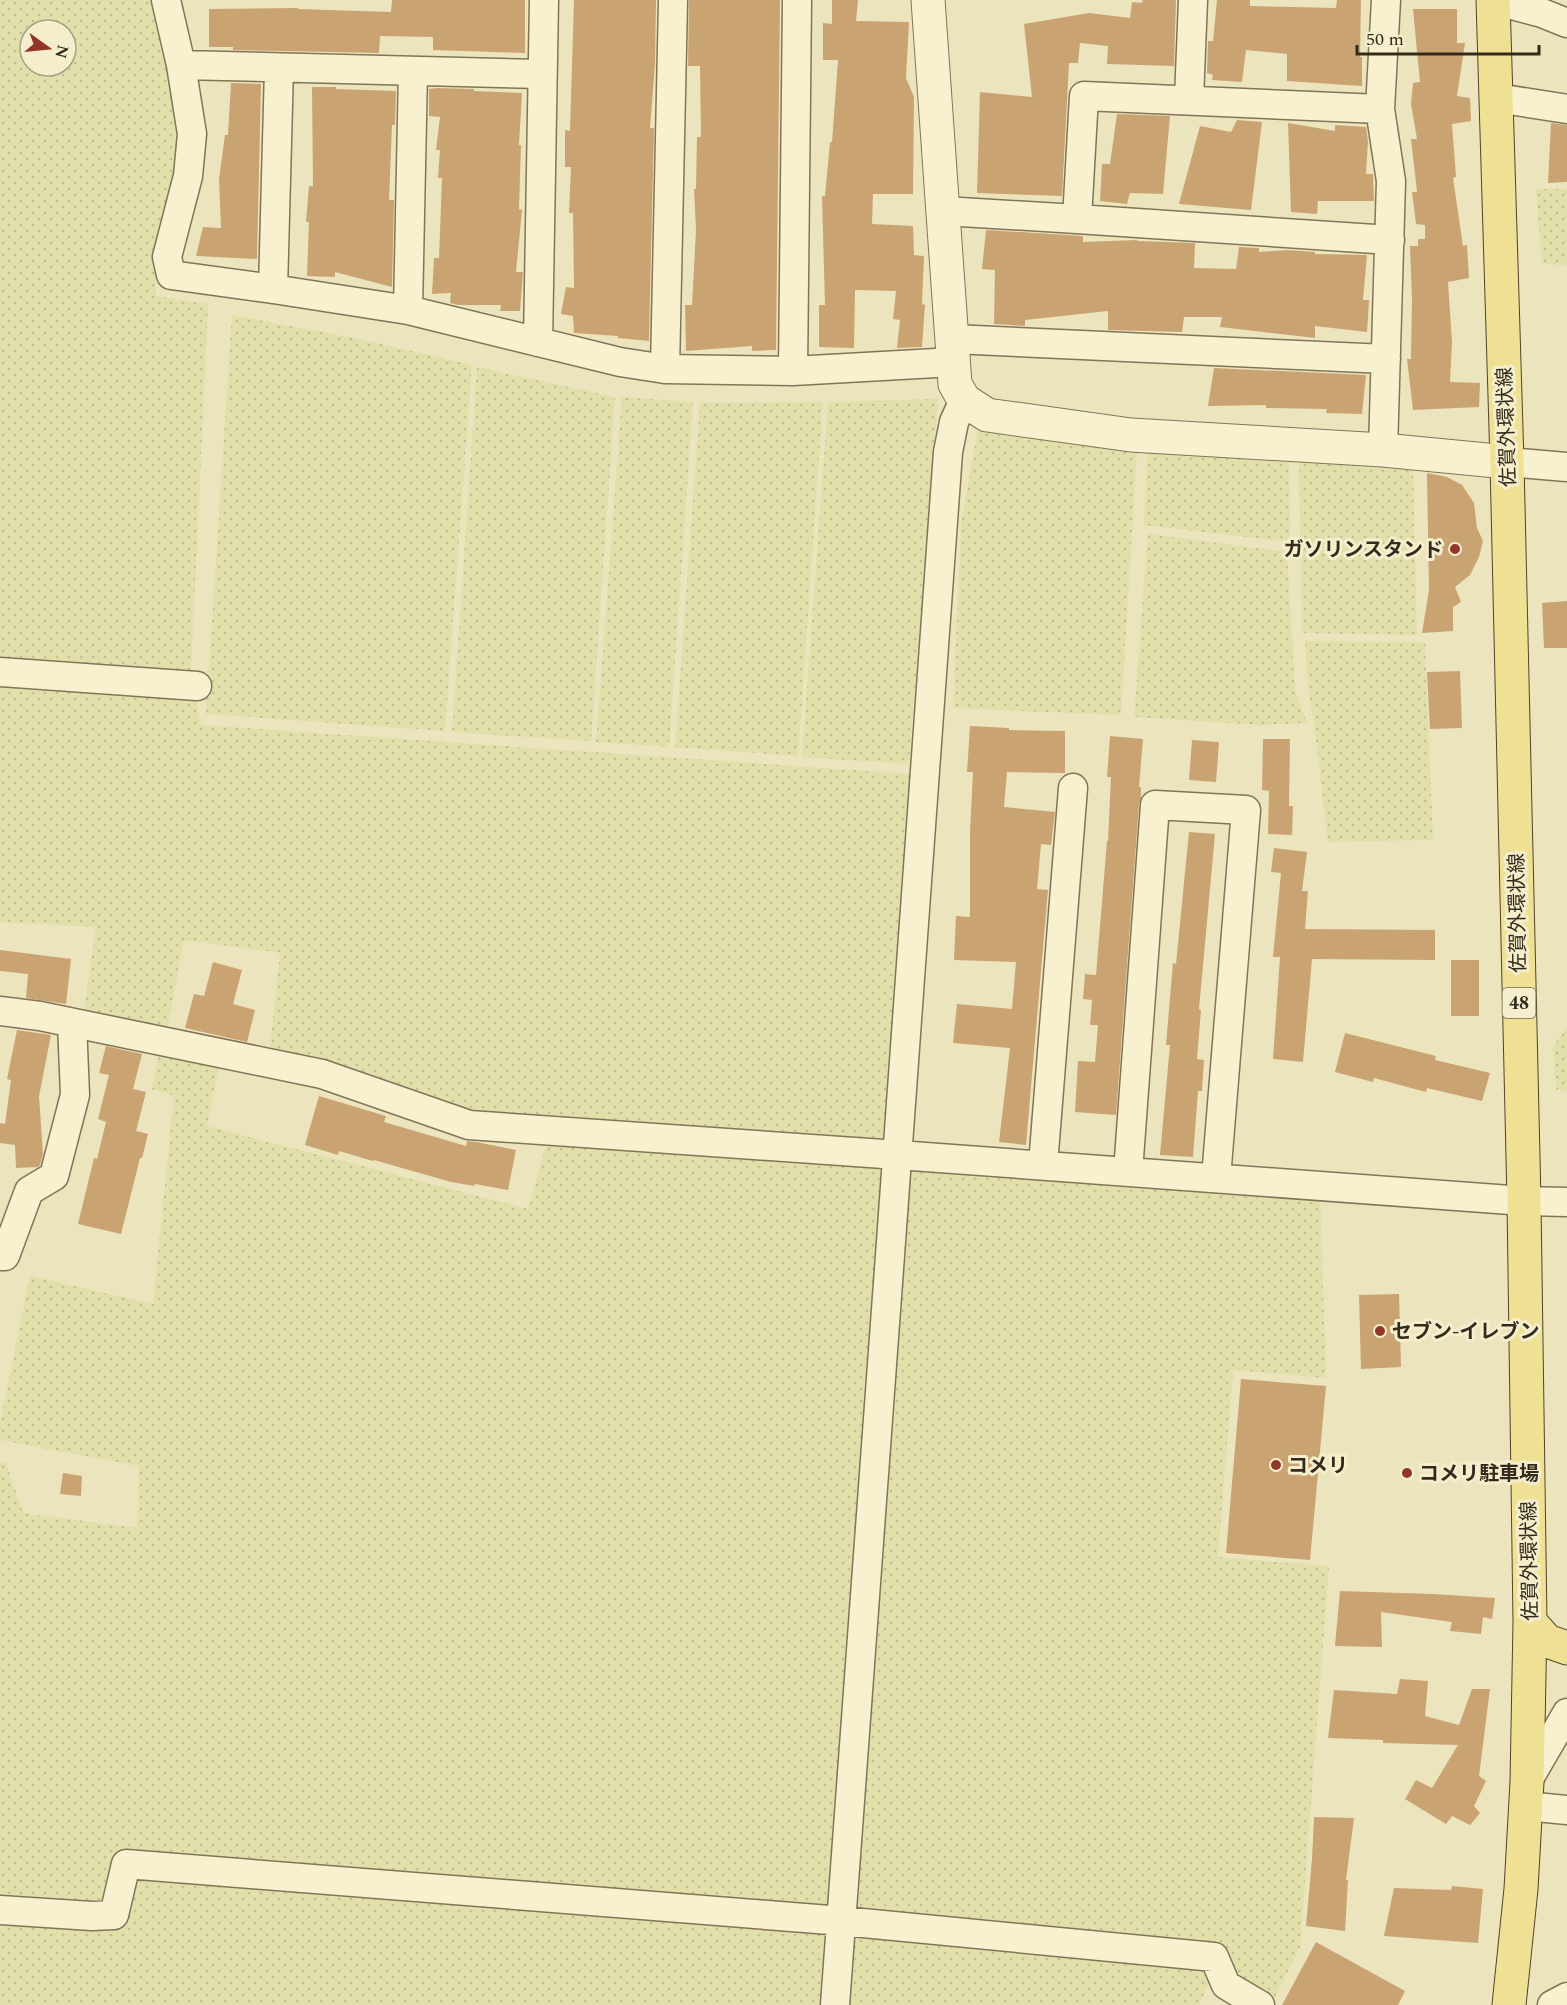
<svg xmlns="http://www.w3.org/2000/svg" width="1567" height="2005" font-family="Spectral,'Noto Sans JP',serif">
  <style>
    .farmland { fill: url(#farmland-dots); fill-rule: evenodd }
    .building { fill: #caa373 }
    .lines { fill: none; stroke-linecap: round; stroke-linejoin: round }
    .minor-casing { stroke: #837457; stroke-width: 31 }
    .tertiary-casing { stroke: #837457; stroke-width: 35 }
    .primary-casing { stroke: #51422b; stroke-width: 35 }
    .minor { stroke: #f8f1d0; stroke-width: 28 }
    .tertiary { stroke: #f8f1d0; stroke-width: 33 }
    .primary { stroke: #f0e094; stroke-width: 33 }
    .poi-dot { fill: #913628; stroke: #f4eecc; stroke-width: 2 }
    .labels { text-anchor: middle; stroke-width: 6; stroke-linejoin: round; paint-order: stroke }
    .shield { fill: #f4eecc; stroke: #6d6550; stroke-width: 1.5 }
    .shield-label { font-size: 18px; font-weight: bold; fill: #332a1b }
    .street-label { font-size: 20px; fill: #332a1b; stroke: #f4eecc }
    .poi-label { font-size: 20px; font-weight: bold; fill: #332a1b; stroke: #f4eecc; text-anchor: start }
  </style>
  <defs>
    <pattern id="farmland-dots" width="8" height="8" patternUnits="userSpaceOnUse" patternTransform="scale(1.5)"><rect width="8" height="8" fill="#e1e0ab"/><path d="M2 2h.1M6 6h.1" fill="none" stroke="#c2c093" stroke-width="1.8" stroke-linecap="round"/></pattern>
  </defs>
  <rect width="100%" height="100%" fill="#ece4bd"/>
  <!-- farmland -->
  <path class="farmland" d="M 0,0 L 153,0 L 183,150 L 155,243 L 156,296 L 208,304 L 191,672 L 201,725 L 911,774 L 884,1159 L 1320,1193 L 1326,1378 L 1233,1370 L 1218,1557 L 1329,1566 L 1300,1948 L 1273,2001 L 1210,1981 L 1199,2005 L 0,2005 L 0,1462 L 6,1463 L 23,1513 L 137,1528 L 139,1466 L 0,1440 L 0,1424 L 30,1276 L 153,1304 L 174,1096 L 152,1089 L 159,1052 L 219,1066 L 207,1126 L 528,1209 L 553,1121 L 471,1117 L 269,1057 L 280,953 L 184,940 L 167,1030 L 84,1011 L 96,927 L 0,922 ZM 30,30 L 66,30 L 66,66 L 30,66 Z
    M 1536,189 L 1567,189 L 1567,266 L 1542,263 Z
    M 232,315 L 364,340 L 472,365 L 445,731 L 206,714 Z
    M 477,367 L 615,397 L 591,741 L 452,732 Z
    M 622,397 L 693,402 L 669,747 L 596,742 Z
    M 938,399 L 909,764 L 802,757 L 828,402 Z
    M 823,402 L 798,756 L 675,747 L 700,403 Z
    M 978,429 L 1137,449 L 1121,715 L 953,708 L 961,524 Z
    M 1148,450 L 1289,460 L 1290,542 L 1144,525 Z
    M 1299,457 L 1413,464 L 1417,635 L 1302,633 Z
    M 1148,534 L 1287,552 L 1295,690 L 1307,723 L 1261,725 L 1134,717 Z
    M 1305,641 L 1425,642 L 1433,840 L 1328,842 L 1314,723 L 1308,688 Z
    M 1567,1027 L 1567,1092 L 1556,1089 L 1553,1047 Z"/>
  <!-- building -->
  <path class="building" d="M 392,0 L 525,0 L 525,53 L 433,50 L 433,37 L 380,36 L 379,53 L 233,50 L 233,47 L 209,47 L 209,9 L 298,8 L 298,9 L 390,12 L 391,12 Z
    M 574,0 L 656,0 L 655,64 L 650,128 L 654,128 L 649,341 L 618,338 L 618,336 L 574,333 L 573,316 L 561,314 L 566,287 L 574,288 L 573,213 L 569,213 L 571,167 L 565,167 L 565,130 L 570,131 Z
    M 689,0 L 780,0 L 776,350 L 752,351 L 752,346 L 686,351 L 685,305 L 692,305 L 696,230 L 694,189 L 696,189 L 697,137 L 701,137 L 700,66 L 688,66 Z
    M 832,0 L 858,0 L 856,21 L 909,22 L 906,78 L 914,97 L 913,194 L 873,194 L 872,224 L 913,226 L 914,255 L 924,256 L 922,305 L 925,304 L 922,347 L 897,348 L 900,320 L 893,319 L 896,291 L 855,290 L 854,348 L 819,347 L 819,305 L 825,305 L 822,196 L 825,196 L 830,142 L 832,142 L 838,60 L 823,60 L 823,23 L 832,24 Z
    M 1143,0 L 1176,0 L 1174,66 L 1107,64 L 1108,46 L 1080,43 L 1078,63 L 1069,63 L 1062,196 L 977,193 L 980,92 L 1032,97 L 1024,24 L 1089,13 L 1130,18 L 1132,2 L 1142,3 Z
    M 1217,0 L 1250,0 L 1250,6 L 1336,8 L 1337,0 L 1361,0 L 1360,57 L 1362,57 L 1362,86 L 1287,81 L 1287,54 L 1246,50 L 1242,82 L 1212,80 L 1213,75 L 1207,73 L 1208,41 L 1213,41 Z
    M 1413,9 L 1457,9 L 1457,43 L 1465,43 L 1457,96 L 1470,98 L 1471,121 L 1452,124 L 1456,177 L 1453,178 L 1463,246 L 1467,245 L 1469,278 L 1448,282 L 1452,342 L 1450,382 L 1480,383 L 1479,407 L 1413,410 L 1407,359 L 1411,359 L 1412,298 L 1410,246 L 1418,246 L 1418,239 L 1425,239 L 1425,225 L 1416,224 L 1412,192 L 1417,192 L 1411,139 L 1417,139 L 1411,104 L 1413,83 L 1420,82 Z
    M 231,83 L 261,84 L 257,259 L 196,256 L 203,227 L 221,228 L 219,179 L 225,135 L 228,135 Z
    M 312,87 L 336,87 L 336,89 L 396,91 L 395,125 L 392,125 L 389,200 L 394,200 L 392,287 L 335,272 L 335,277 L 307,276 L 309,222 L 306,222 L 309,186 L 313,186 Z
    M 437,88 L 474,89 L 474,91 L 522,93 L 519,145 L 521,145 L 519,209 L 522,210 L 516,272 L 523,272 L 520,311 L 500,311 L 501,305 L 458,305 L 450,303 L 451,293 L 432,294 L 434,258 L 439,258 L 442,178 L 438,178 L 440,150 L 436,150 L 440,117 L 429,116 L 429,89 Z
    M 1117,114 L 1170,116 L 1163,194 L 1130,193 L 1127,204 L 1100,201 L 1102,164 L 1110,164 Z
    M 1237,120 L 1262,122 L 1251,210 L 1179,204 L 1200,126 L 1231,132 Z
    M 1288,123 L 1335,131 L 1335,125 L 1366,127 L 1368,141 L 1366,174 L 1373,174 L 1374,201 L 1318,201 L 1317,214 L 1291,212 Z
    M 1551,123 L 1567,125 L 1567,182 L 1548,183 Z
    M 986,230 L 1083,236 L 1083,242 L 1136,240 L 1138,241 L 1195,243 L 1194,268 L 1236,269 L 1239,247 L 1259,248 L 1259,252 L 1288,250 L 1315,252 L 1315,254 L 1367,255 L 1363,300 L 1369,300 L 1367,332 L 1315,326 L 1315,338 L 1220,327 L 1222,317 L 1184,317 L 1182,332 L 1108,330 L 1108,311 L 1025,320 L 1025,326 L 994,324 L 995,270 L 982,269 Z
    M 1214,368 L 1366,375 L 1362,414 L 1326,413 L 1327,409 L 1266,408 L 1266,405 L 1208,406 Z
    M 1427,473 L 1447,477 L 1462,485 L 1474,503 L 1477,528 L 1483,541 L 1479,557 L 1470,575 L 1455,587 L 1461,602 L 1453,607 L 1453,631 L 1422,633 L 1429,590 Z
    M 1567,601 L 1567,648 L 1544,648 L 1542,603 Z
    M 1460,671 L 1462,728 L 1430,729 L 1427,672 Z
    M 970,726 L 1009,728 L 1009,730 L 1065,731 L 1065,773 L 1007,772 L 1004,807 L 1055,812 L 1051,845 L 1041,844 L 1037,889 L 1048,890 L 1026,1145 L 999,1142 L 1010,1048 L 953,1043 L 957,1004 L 1012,1009 L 1016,962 L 954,960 L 956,916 L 970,917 L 970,832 L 973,772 L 967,772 Z
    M 1110,736 L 1143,739 L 1139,787 L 1141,787 L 1141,798 L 1139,804 L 1116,1115 L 1075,1112 L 1078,1061 L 1095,1062 L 1098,1025 L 1090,1025 L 1092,1000 L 1083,999 L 1085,974 L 1096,975 L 1107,841 L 1108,841 L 1111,777 L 1107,777 Z
    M 1263,739 L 1290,739 L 1289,806 L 1293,806 L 1292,835 L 1268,834 L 1269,791 L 1262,790 Z
    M 1192,740 L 1219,742 L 1216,782 L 1189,780 Z
    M 1189,832 L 1215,834 L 1199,1009 L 1201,1010 L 1197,1059 L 1204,1060 L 1202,1091 L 1198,1091 L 1193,1157 L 1160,1155 L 1170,1045 L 1166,1045 L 1173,963 L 1176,964 Z
    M 1274,848 L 1307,852 L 1302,891 L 1308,891 L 1305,929 L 1435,930 L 1435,960 L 1312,959 L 1303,1062 L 1273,1059 L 1280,957 L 1273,957 L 1281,873 L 1271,872 Z
    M 0,950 L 71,959 L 66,1004 L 26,998 L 28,974 L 0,971 Z
    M 1451,960 L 1479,960 L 1479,1016 L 1451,1016 Z
    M 213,962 L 242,970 L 233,1004 L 255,1010 L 247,1042 L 185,1028 L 194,994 L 204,996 Z
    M 17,1030 L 51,1035 L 39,1096 L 43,1154 L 40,1165 L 38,1167 L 16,1168 L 15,1145 L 0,1143 L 0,1123 L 5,1124 L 11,1080 L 7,1079 Z
    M 1345,1033 L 1436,1056 L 1435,1060 L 1490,1073 L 1482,1101 L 1427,1088 L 1426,1092 L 1374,1078 L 1373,1082 L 1335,1072 Z
    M 106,1046 L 142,1054 L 133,1089 L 146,1092 L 136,1131 L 148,1134 L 142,1158 L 140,1158 L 121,1234 L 78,1224 L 94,1158 L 97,1159 L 106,1122 L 98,1119 L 109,1075 L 99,1073 Z
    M 319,1096 L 386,1116 L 384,1122 L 466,1146 L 467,1141 L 476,1142 L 516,1150 L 508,1190 L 475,1184 L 474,1186 L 451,1182 L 374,1160 L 373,1161 L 339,1151 L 338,1155 L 305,1145 Z
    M 1399,1294 L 1401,1367 L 1361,1369 L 1359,1295 Z
    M 1241,1379 L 1326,1386 L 1310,1560 L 1226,1553 Z
    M 63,1473 L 82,1476 L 81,1496 L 60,1494 Z
    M 1340,1591 L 1433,1594 L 1495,1598 L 1492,1619 L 1483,1617 L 1481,1634 L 1450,1631 L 1452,1622 L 1381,1612 L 1382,1647 L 1335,1646 Z
    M 1400,1679 L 1428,1681 L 1425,1716 L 1459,1725 L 1472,1689 L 1490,1689 L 1479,1776 L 1486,1781 L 1474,1806 L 1480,1813 L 1470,1825 L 1452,1816 L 1446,1824 L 1405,1799 L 1416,1780 L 1432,1788 L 1458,1745 L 1383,1743 L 1383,1740 L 1328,1738 L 1334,1690 L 1397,1694 Z
    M 1314,1817 L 1354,1818 L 1346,1880 L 1348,1880 L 1345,1931 L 1306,1926 L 1312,1859 Z
    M 1452,1886 L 1483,1889 L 1478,1943 L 1384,1936 L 1394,1888 L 1451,1890 Z
    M 1316,1942 L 1405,1991 L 1398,2005 L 1282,2005 Z"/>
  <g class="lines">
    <!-- minor casing -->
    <g class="minor-casing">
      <path id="minor" d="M 166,0 L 181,65 L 192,134 L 188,176 L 167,257 L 171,275 L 273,289 L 408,310 L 620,362 L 665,369 L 793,371 L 954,362
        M 1493,0 L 1542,13 L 1567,23
        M 181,65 L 542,74
        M 1497,98 L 1567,109
        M 1189,99 L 1193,0
        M 944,211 L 1077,219 L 1084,96 L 1380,109
        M 1077,219 L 1390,240
        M 273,289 L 279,68
        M 408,310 L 413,71
        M 953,339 L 1386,359
        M 538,342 L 544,0
        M 665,369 L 673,0
        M 793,371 L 797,0
        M 1383,450 L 1391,181 L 1380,109 L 1386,0
        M 1507,462 L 1567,467
        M 0,672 L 197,686
        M 0,1011 L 40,1016 L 322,1074 L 469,1125 L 898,1155 L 1524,1201 L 1567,1202
        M 1043,1165 L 1073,788
        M 1128,1172 L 1155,805 L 1246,810 L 1216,1178
        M 0,1256 L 5,1256 L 29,1191 L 54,1176 L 75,1095 L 72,1023
        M 1527,1782 L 1567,1713
        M 1526,1806 L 1567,1810
        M 0,1910 L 92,1916 L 114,1915 L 126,1864 L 842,1921 L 1214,1957 L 1226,1985 L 1260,2005
        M 835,2005 C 877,1488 907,969 948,452 L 954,422 L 964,400
        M 1552,2005 L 1567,1997"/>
    </g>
    <!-- tertiary casing -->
    <g class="tertiary-casing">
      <path id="tertiary" d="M 928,0 L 955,384 L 964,400 L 987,415 L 1131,435 L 1383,450 L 1507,462"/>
    </g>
    <!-- primary casing -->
    <g class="primary-casing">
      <path id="primary" d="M 1493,0 L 1507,462 L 1524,1201 L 1530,1622 L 1527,1782 L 1521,1889 L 1509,2005
        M 1530,1622 L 1547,1641 L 1567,1648"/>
    </g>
    <!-- minor -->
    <use href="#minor" class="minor"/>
    <!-- tertiary -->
    <use href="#tertiary" class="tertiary"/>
    <!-- primary -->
    <use href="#primary" class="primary"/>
  </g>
  <!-- markers -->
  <g class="poi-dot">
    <circle cx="1455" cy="549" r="6"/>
    <circle cx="1380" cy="1331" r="6"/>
    <circle cx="1276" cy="1465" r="6"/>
    <circle cx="1407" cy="1473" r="6"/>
  </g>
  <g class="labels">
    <!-- shield labels -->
    <rect class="shield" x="1502.5" y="988" width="33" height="30" rx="4.5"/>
    <g class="shield-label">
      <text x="1519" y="1009">48</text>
    </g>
    <!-- street labels -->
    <g class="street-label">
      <text transform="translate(1506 427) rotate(-92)" y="7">佐賀外環状線</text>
      <text transform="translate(1517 913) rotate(-91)" y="7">佐賀外環状線</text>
      <text transform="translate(1529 1561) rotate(-91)" y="7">佐賀外環状線</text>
    </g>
    <!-- poi labels -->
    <g class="poi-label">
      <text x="1443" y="556" text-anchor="end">ガソリンスタンド</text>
      <text x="1392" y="1338">セブン-イレブン</text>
      <text x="1288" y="1472">コメリ</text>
      <text x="1419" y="1480">コメリ駐車場</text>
    </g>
  </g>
  <!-- north arrow -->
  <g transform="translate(48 48) rotate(105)"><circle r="28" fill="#f4eecc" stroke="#a7a085" stroke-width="1.5"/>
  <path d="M0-4.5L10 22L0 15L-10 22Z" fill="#913628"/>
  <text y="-9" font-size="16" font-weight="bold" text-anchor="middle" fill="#332a1b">N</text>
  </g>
  <!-- scale -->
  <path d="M1357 45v9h182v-9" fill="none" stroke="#332a1b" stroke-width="3"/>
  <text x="1366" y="45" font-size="18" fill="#332a1b" stroke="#f4eecc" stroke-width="4.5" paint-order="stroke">50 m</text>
</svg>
